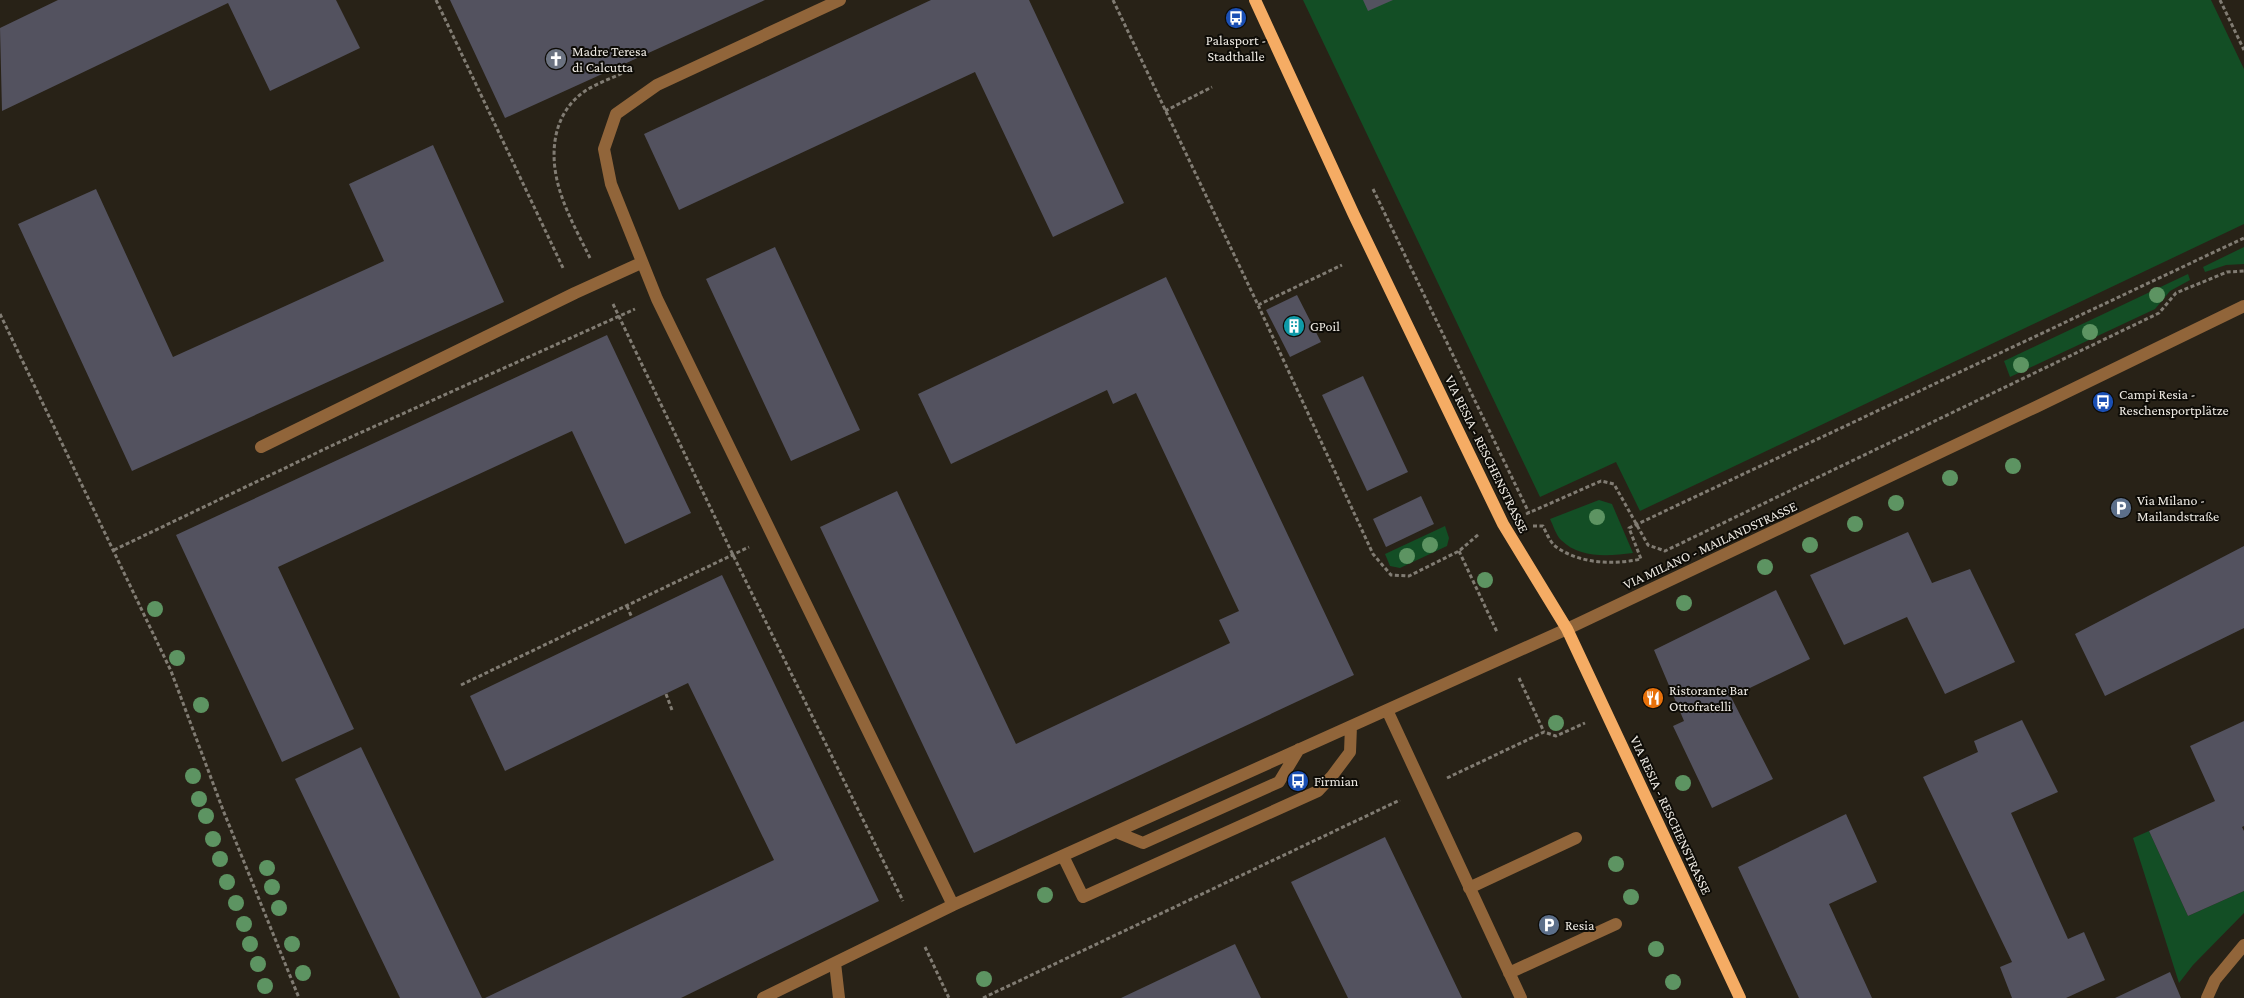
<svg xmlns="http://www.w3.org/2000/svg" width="2244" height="998" font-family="'Crimson Pro',serif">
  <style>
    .green { fill: #134e25 }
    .building { fill: #53525f }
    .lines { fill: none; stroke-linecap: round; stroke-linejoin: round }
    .path { stroke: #817c73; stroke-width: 3; stroke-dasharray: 4 2.5; stroke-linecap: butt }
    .minor { stroke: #91653a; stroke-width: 12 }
    .major { stroke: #f5ac64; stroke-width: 12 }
    .tree { fill: #5d9462 }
    .labels { text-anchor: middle; stroke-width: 4; stroke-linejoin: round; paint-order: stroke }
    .poi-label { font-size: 14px; fill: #eeeae3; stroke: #0e0c07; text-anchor: start }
    .street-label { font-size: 14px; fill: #eeeae3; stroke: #0e0c07 }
  </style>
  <rect width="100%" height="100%" fill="#282217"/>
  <!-- green -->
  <path class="green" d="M 1303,0 L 2211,0 L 2244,69 L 2244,224 L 1640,511 L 1616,462 L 1540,497 Z
    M 2244,247 L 2244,264 L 2226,265 L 2205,272 L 2203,267 Z
    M 2188,274 L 2190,280 L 2170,291 L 2155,309 L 2010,377 L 2004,361 Z
    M 1599,500 L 1612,504 L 1633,553 C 1609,556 1580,559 1561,540 C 1556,535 1553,525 1550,519 Z
    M 1445,526 L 1449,538 L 1447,546 L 1400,568 L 1390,566 L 1385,554 Z
    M 2149,831 L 2188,916 L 2244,891 L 2244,913 L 2193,965 L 2179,983 L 2133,838 Z"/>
  <!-- building -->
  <path class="building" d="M 58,0 L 336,0 L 360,48 L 270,91 L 228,3 L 2,111 L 0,28 Z
    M 450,0 L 765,0 L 505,118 Z
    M 931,0 L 1029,0 L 1124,203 L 1053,237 L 975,72 L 679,210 L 644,134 Z
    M 1363,0 L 1393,0 L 1368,11 Z
    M 433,145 L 504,302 L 132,471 L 18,224 L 96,189 L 173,357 L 384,261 L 349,184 Z
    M 775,247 L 860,430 L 791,461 L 706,279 Z
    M 1166,277 L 1354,675 L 974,853 L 820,527 L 897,491 L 1016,744 L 1230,643 L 1219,620 L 1239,611 L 1136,393 L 1113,404 L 1107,390 L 951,464 L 918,394 Z
    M 1297,295 L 1321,342 L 1290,357 L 1266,310 Z
    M 607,335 L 691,513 L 625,544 L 572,431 L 278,567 L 354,729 L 282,762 L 176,535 Z
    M 1363,376 L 1408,472 L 1367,491 L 1322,395 Z
    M 1421,496 L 1434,524 L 1386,547 L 1373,519 Z
    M 1908,532 L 1932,583 L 1970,569 L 2015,662 L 1945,694 L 1907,617 L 1844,645 L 1810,575 Z
    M 2244,546 L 2244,628 L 2105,696 L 2075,634 Z
    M 722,575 L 879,901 L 681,998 L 485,998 L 774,860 L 688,683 L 505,771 L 470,696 Z
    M 1776,590 L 1810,659 L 1731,697 L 1773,779 L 1712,808 L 1673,726 L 1684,721 L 1654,650 Z
    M 2022,720 L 2058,792 L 2011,813 L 2068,939 L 2084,932 L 2105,980 L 2066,998 L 2012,998 L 2000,967 L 2012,962 L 1923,777 L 1978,752 L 1974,741 Z
    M 2244,721 L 2244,826 L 2242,827 L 2244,831 L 2244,891 L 2188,916 L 2149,831 L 2215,801 L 2190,746 Z
    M 361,747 L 482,998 L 400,998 L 295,779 Z
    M 1846,814 L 1877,882 L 1829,904 L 1872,998 L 1799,998 L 1738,867 Z
    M 1385,837 L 1462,998 L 1348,998 L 1291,882 Z
    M 1235,944 L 1261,998 L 1121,998 Z
    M 2170,972 L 2181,998 L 2115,998 Z"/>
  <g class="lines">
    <!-- path -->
    <path class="path" d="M 436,0 L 564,270
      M 1113,0 L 1258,305 L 1373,554 L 1391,575 L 1409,576 L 1459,551 L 1479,534
      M 2220,0 L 2244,50
      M 1165,111 L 1212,87
      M 1373,189 L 1529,513
      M 590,258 C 571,219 547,180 556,135 C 560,117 569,102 585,91 C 599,82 618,76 633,68
      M 613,304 L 733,555 L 903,901
      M 1258,305 L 1342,265
      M 0,314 L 171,671 L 223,810 L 299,998
      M 1526,514 L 1601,481 L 1614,484 L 1648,545 L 1665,551 L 2159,313 L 2176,293 L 2227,272 L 2244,271
      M 1533,526 L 1543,526 C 1546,532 1550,542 1555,546 C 1579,564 1613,565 1641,559 L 1629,528 L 2244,238
      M 114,550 L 331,446 L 635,309
      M 1459,551 L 1497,632
      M 627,606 L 632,618
      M 1519,678 L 1544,732
      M 461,685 L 749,547
      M 666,694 L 672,710
      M 1447,778 L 1544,732 L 1556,736 L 1585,723
      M 925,947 L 949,998
      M 983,998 L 1400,800"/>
    <!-- minor -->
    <path class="minor" d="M 840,0 L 657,85 L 616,114 L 604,149 L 611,184 L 657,299 L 953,905
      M 261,447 L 575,293 L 641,263
      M 1387,710 L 1521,998
      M 1116,832 L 1143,843 L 1279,782 L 1299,749
      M 1063,856 L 1083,897 L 1318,791 L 1332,776 L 1350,752 L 1351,726
      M 1469,888 L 1576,838
      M 835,963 L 839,998
      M 1509,973 L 1616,924
      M 763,998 L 953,905 L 1567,629 L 2036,407 L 2244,306
      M 2207,998 L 2215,980 L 2244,945"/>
    <!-- major -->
    <path class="major" d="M 1255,0 L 1354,215 L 1503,524 L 1567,629 L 1740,998"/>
  </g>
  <!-- trees -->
  <g class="tree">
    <circle cx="2157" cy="295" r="8"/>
    <circle cx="2090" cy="332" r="8"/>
    <circle cx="2021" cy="365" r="8"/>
    <circle cx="2013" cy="466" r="8"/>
    <circle cx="1950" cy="478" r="8"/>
    <circle cx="1896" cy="503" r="8"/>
    <circle cx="1597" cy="517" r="8"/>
    <circle cx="1855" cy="524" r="8"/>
    <circle cx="1430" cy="545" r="8"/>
    <circle cx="1810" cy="545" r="8"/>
    <circle cx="1407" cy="556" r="8"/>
    <circle cx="1765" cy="567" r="8"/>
    <circle cx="1485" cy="580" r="8"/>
    <circle cx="1684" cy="603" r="8"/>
    <circle cx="155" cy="609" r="8"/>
    <circle cx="177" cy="658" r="8"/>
    <circle cx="201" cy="705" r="8"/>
    <circle cx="1556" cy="723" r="8"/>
    <circle cx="193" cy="776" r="8"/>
    <circle cx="1683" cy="783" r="8"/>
    <circle cx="199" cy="799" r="8"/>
    <circle cx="206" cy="816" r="8"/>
    <circle cx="213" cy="839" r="8"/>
    <circle cx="220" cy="859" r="8"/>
    <circle cx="1616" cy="864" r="8"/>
    <circle cx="267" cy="868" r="8"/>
    <circle cx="227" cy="882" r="8"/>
    <circle cx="272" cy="887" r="8"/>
    <circle cx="1045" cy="895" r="8"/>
    <circle cx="1631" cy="897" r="8"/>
    <circle cx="236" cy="903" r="8"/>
    <circle cx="279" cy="908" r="8"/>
    <circle cx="244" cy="924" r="8"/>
    <circle cx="250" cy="944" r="8"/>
    <circle cx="292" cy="944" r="8"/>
    <circle cx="1656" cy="949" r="8"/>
    <circle cx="258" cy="964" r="8"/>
    <circle cx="303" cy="973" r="8"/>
    <circle cx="984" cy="979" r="8"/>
    <circle cx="1673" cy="982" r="8"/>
    <circle cx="265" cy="986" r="8"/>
  </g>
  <!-- icons -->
  <defs>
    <g id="bus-disc" transform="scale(1.125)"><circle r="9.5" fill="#1a4fb4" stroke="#0e0c07"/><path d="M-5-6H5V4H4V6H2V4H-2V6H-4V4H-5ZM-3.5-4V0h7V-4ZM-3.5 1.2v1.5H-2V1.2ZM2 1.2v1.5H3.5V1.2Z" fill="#fff"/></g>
    <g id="church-disc" transform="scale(1.125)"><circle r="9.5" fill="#6b7280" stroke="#0e0c07"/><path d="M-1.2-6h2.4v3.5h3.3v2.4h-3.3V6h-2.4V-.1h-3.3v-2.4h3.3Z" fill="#fff"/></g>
    <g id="building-disc" transform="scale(1.125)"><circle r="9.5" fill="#0f9aa8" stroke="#0e0c07"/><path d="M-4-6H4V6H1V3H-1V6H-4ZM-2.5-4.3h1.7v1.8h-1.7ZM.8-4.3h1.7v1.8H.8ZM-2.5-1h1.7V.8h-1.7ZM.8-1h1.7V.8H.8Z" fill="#fff"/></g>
    <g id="parking-disc" transform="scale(1.125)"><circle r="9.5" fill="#5c6f8a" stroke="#0e0c07"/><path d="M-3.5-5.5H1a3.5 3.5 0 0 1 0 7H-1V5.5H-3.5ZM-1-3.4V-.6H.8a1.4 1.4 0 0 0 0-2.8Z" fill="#fff"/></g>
    <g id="restaurant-disc" transform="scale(1.125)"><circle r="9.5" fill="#e8710a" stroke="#0e0c07"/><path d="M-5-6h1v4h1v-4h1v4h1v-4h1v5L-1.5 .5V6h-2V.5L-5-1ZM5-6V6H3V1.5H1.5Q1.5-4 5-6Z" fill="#fff"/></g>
  </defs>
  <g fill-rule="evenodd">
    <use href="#bus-disc" x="1236" y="18"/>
    <use href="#church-disc" x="556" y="59"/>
    <use href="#building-disc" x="1294" y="326"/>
    <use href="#bus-disc" x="2103" y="402"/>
    <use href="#parking-disc" x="2121" y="508"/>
    <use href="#restaurant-disc" x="1653" y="698"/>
    <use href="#bus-disc" x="1298" y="781"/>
    <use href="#parking-disc" x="1549" y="925"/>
  </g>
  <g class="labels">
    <!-- poi labels -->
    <g class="poi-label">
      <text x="1236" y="45" text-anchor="middle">Palasport -<tspan x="1236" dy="16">Stadthalle</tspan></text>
      <text x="572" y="56">Madre Teresa<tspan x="572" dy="16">di Calcutta</tspan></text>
      <text x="1310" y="331">GPoil</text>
      <text x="2119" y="399">Campi Resia -<tspan x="2119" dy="16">Reschensportplätze</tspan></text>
      <text x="2137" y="505">Via Milano -<tspan x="2137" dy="16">Mailandstraße</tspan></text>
      <text x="1669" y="695">Ristorante Bar<tspan x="1669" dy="16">Ottofratelli</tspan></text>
      <text x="1314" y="786">Firmian</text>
      <text x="1565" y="930">Resia</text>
    </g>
    <!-- street labels -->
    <g class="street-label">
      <text transform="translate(1487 454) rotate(64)" y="5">VIA RESIA - RESCHENSTRASSE</text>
      <text transform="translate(1710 545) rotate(-25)" y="5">VIA MILANO - MAILANDSTRASSE</text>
      <text transform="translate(1671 815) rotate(65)" y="5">VIA RESIA - RESCHENSTRASSE</text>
    </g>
  </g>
</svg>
